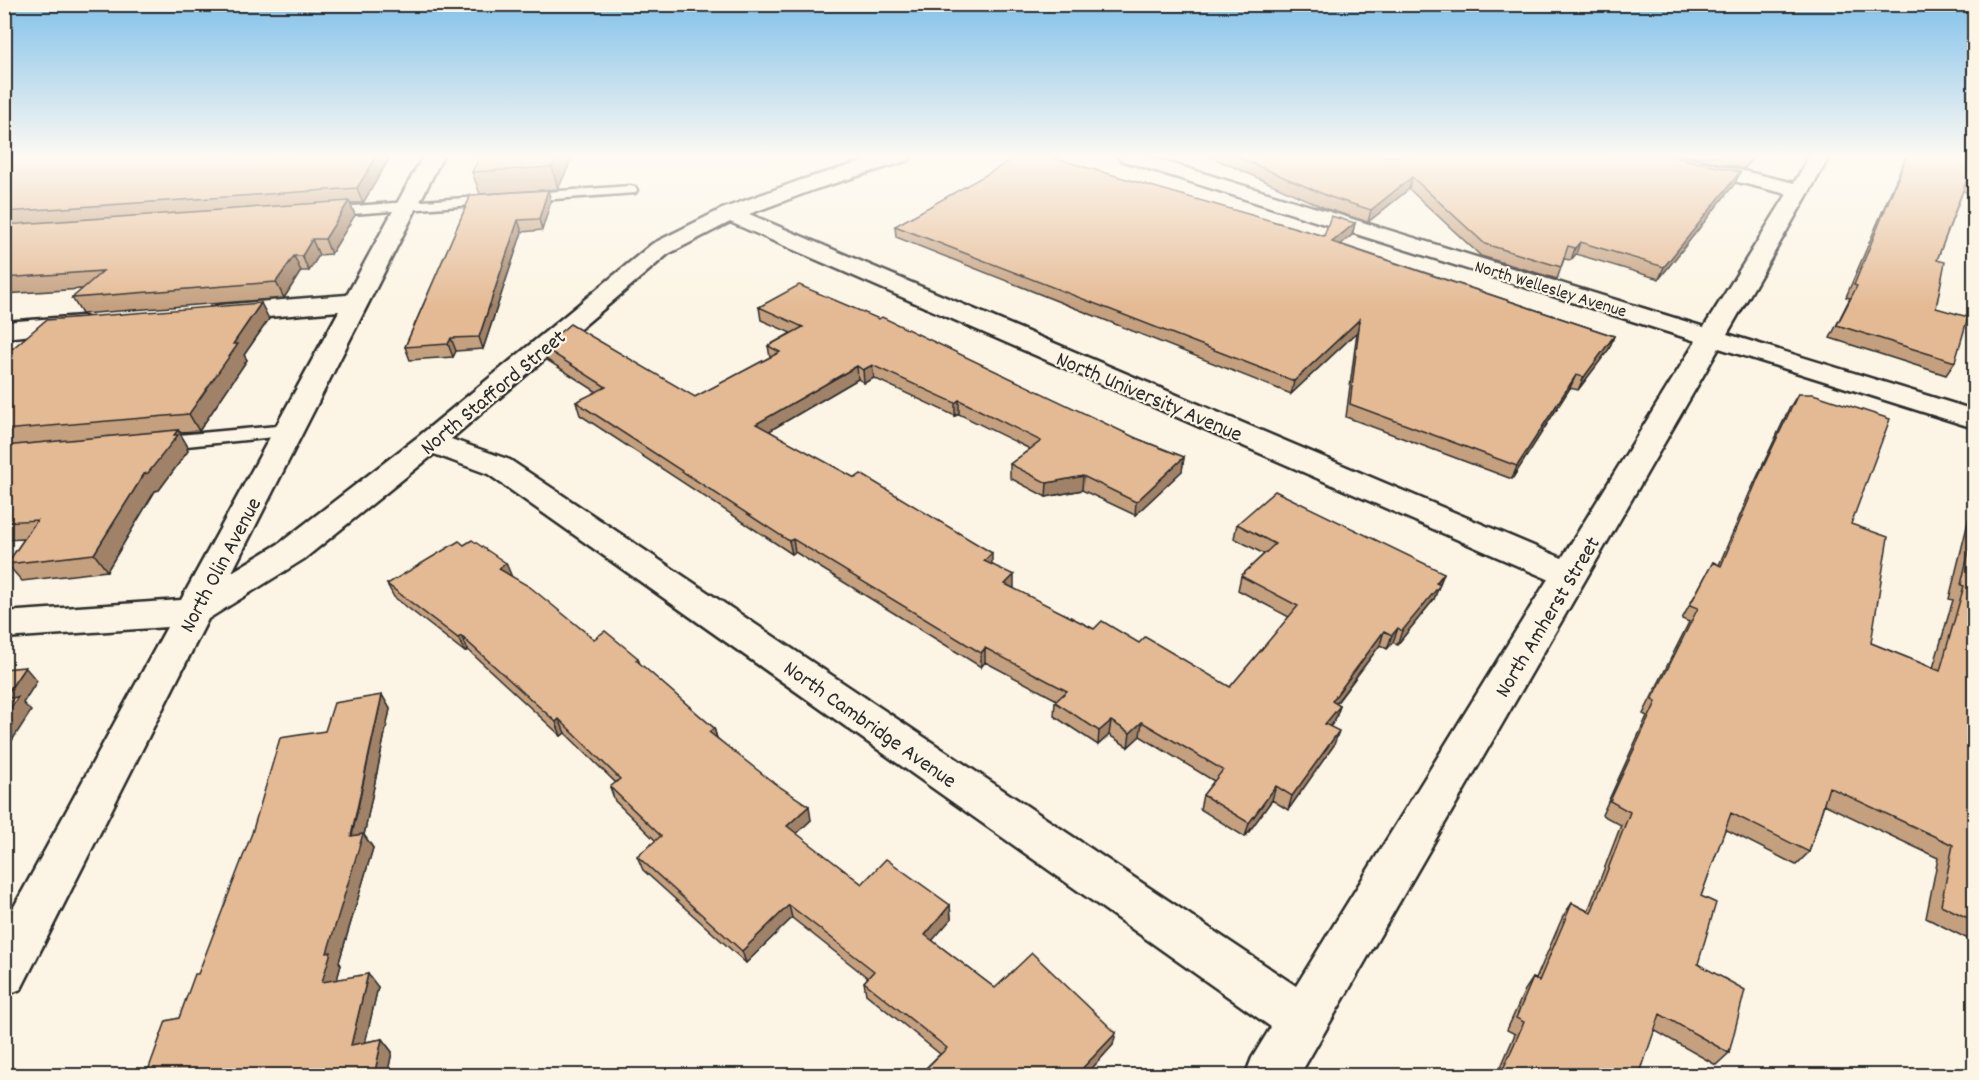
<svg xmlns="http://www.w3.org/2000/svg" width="1979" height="1080" font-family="Dekko,sans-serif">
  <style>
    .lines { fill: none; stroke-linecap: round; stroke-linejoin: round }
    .lane-casing { stroke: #2b2b2b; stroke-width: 5 }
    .street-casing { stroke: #2b2b2b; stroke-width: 5 }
    .lane { fill: #fcf5e5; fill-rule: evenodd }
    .street { fill: #fcf5e5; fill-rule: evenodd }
    .wall { fill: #c4a07f; stroke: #2b2b2b; stroke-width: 1.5 }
    .shaded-wall { fill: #a08268; stroke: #2b2b2b; stroke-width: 1.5 }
    .building { fill: #e4ba94; stroke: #2b2b2b; stroke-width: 1.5 }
    .labels { text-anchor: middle; stroke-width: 4.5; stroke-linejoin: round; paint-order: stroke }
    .far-street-label { font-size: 18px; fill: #2b2b2b; stroke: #fcf5e5 }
    .street-label { font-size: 22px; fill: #2b2b2b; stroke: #fcf5e5 }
  </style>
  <rect width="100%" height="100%" fill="#fcf5e5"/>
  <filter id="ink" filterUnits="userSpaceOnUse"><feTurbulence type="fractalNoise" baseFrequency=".0167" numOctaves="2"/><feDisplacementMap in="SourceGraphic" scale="12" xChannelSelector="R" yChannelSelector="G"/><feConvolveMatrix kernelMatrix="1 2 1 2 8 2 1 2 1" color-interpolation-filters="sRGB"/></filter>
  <g filter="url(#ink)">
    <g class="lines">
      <!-- lane casing -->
      <g class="lane-casing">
        <path id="lane" d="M 630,186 L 635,187 L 637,190 L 635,193 L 325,216 L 318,212 L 325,208 Z
          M 288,425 L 295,427 L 297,431 L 295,435 L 157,449 L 150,447 L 148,443 L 150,439 L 157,437 Z"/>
      </g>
      <!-- street casing -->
      <g class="street-casing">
        <path id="street" d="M 423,156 L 443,156 L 232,572 L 280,543 L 419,436 L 652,244 L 722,209 L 801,180 L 882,156 L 912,156 L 909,160 L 816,189 L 749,214 L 1562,558 L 1696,341 L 1121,160 L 1118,156 L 1147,156 L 1704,327 L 1787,194 L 1648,160 L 1645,156 L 1679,156 L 1794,183 L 1810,156 L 1830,156 L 1727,334 L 1974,410 L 1974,428 L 1719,348 L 1299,1076 L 1245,1076 L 1252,1058 L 1271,1027 L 488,474 L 434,454 L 304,559 L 208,619 L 21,989 L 4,996 L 4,925 L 167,627 L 4,638 L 4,612 L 181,600 L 339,311 L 220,321 L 211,318 L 207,313 L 211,308 L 220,305 L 347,295 ZM 730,222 L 1548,579 L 1296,986 L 510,460 L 451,439 L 668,254 Z
          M 82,316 L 91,319 L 95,324 L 91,329 L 4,338 L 4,322 Z"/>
      </g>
      <!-- lane -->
      <use href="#lane" class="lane"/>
      <!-- street -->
      <use href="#street" class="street"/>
    </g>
    <!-- wall -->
    <path class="wall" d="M 4,156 L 390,157 L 363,203 L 350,203 L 355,215 L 331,254 L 319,255 L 309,271 L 301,271 L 284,298 L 82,314 L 72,298 L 83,289 L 4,294 Z
      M 573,156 L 558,189 L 480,194 L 472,172 Z
      M 1209,156 L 1670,156 L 1740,172 L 1735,183 L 1659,279 L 1576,254 L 1571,260 L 1564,259 L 1557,279 L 1481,256 L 1409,189 L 1368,222 L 1327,209 Z
      M 1687,156 L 1754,156 L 1744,169 Z
      M 1906,156 L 1974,156 L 1974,192 L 1973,194 L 1963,191 L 1937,260 L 1936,308 L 1955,362 L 1946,375 L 1830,338 L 1850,298 L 1846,297 Z
      M 471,195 L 551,201 L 542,230 L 522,232 L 483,349 L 456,351 L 453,357 L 410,360 L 405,347 Z
      M 1355,223 L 1352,235 L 1340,244 L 1614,336 L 1609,349 L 1578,390 L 1570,388 L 1512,479 L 1346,417 L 1357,332 L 1291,394 L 896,237 L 895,226 L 1324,236 Z
      M 759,307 L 1138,439 L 1184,457 L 1182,471 L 1135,515 L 1082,490 L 1046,497 L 1010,478 L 1010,464 L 1030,449 L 959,414 L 955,416 L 874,378 L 864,383 L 858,379 L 769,431 L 992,564 L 1014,589 L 1094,629 L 1139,643 L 1230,687 L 1289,617 L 1238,590 L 1241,576 L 1264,554 L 1234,538 L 1237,524 L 1444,573 L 1434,599 L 1397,645 L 1393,642 L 1387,649 L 1380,645 L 1336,704 L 1340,706 L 1335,720 L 1330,727 L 1334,745 L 1288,810 L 1272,800 L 1245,837 L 1200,809 L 1203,795 L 1214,781 L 1140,736 L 1128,747 L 1109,735 L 1098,745 L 1054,716 L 1055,702 L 1057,700 L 985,662 L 981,667 L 795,552 L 792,554 L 580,415 L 576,402 L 597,392 L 547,360 L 543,347 L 695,397 L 770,357 L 768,346 L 791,333 L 761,320 Z
      M 269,319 L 244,355 L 247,360 L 199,431 L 179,432 L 188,447 L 187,449 L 188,451 L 159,490 L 155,491 L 107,571 L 22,581 L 7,564 L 24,539 L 4,540 L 4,354 Z
      M 1798,394 L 1851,524 L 1871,643 L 1933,668 L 1953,600 L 1949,599 L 1974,498 L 1974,942 L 1926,918 L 1938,858 L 1824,804 L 1809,852 L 1796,865 L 1725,829 L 1701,896 L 1698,964 L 1729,1053 L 1716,1065 L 1654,1030 L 1639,1076 L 1497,1076 L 1515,1034 L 1507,1030 L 1525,990 L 1533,978 L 1536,979 L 1563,916 L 1572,903 L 1588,911 L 1621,825 L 1602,815 L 1647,716 L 1643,714 L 1689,622 L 1682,619 L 1713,562 L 1719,565 L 1750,492 L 1790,407 Z
      M 512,577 L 594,639 L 638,658 L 640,664 L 714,728 L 717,738 L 811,820 L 796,834 L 862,884 L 950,905 L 951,919 L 932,940 L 995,988 L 1113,1045 L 1085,1076 L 918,1076 L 940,1054 L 866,994 L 864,982 L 868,978 L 792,918 L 746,963 L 643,870 L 637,856 L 656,841 L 615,801 L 610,787 L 616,783 L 565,733 L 561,736 L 468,650 L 465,652 L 394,597 L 387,584 Z
      M 382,695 L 390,709 L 364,835 L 373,848 L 339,962 L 341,965 L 337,979 L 378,987 L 365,1042 L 382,1039 L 392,1052 L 387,1076 L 146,1076 L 179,1018 L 198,974 L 325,731 Z"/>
    <!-- shaded-wall -->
    <path class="shaded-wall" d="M 377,156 L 390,156 L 390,157 L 363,203 L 357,188 Z
      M 557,156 L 573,156 L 558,189 L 552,167 Z
      M 1751,156 L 1754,156 L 1744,169 L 1750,158 Z
      M 1740,172 L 1735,183 L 1659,279 L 1664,267 Z
      M 1412,177 L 1409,189 L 1368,222 L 1371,210 Z
      M 548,190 L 551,201 L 542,230 L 539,219 Z
      M 349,201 L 355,215 L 331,254 L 325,239 Z
      M 518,220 L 522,232 L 483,349 L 479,337 Z
      M 1355,223 L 1352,235 L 1329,254 L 1332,242 Z
      M 312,239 L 319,255 L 309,271 L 302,256 Z
      M 1580,242 L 1576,254 L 1571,260 L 1575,248 Z
      M 294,256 L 301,271 L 284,298 L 276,282 Z
      M 261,303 L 269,319 L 244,355 L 247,360 L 199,431 L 189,414 L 233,344 Z
      M 1360,319 L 1357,332 L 1291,394 L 1294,381 Z
      M 1614,336 L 1609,349 L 1578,390 L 1584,377 Z
      M 451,338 L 456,351 L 453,357 L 448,344 Z
      M 872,365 L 874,378 L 864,383 L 863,370 Z
      M 857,366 L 858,379 L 759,437 L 756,424 Z
      M 1576,375 L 1570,388 L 1512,479 L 1517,466 Z
      M 959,400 L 959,414 L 955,416 L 955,403 Z
      M 178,430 L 188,447 L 187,449 L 188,451 L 159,490 L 155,491 L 107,571 L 94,554 L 144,474 Z
      M 1184,457 L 1182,471 L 1135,515 L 1136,502 Z
      M 1083,476 L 1082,490 L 1046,497 L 1047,483 Z
      M 793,539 L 795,552 L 792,554 L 789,541 Z
      M 992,553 L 992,567 L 984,561 Z
      M 506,563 L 512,577 L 499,569 Z
      M 1444,573 L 1434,599 L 1397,645 L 1402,631 Z
      M 1014,575 L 1014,589 L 1005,584 Z
      M 1398,628 L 1393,642 L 1387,649 L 1392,635 Z
      M 1384,631 L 1380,645 L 1327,715 L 1332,701 Z
      M 461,636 L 468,650 L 465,652 L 458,638 Z
      M 985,648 L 985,662 L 981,667 L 981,653 Z
      M 25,667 L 37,681 L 23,703 L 31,711 L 4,753 L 4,698 Z
      M 382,695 L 390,709 L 364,835 L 373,848 L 339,962 L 341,965 L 333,994 L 322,982 L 327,953 Z
      M 1340,706 L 1335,720 L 1321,738 L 1325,724 Z
      M 559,719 L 565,733 L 561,736 L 556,722 Z
      M 1111,721 L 1109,735 L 1098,745 L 1099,731 Z
      M 1142,722 L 1140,736 L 1128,747 L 1130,733 Z
      M 714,728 L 718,742 L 709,732 Z
      M 1339,731 L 1334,745 L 1288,810 L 1292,796 Z
      M 1276,786 L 1272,800 L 1245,837 L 1249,823 Z
      M 809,806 L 811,820 L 790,840 L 787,826 Z
      M 789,905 L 792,918 L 746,963 L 742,951 Z
      M 950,905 L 951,919 L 926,948 L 925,935 Z
      M 368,974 L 378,987 L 362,1057 L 351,1045 Z
      M 1116,1033 L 1113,1045 L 1085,1076 L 1075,1076 Z
      M 382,1039 L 392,1052 L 387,1076 L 374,1076 Z"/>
    <!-- building -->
    <path class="building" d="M 4,156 L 377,156 L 357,188 L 4,212 Z
      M 480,156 L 557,156 L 552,167 L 472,172 Z
      M 1019,156 L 1047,156 L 1324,236 L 1331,216 L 1355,223 L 1332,242 L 1614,336 L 1584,377 L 1576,375 L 1517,466 L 1350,404 L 1360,319 L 1294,381 L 895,226 Z
      M 1235,156 L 1670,156 L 1740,172 L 1664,267 L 1580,242 L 1575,248 L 1568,246 L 1561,267 L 1485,244 L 1412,177 L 1371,210 L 1330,197 Z
      M 1739,156 L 1751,156 L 1750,158 Z
      M 1907,156 L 1974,156 L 1974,181 L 1967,179 L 1937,260 L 1945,262 L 1936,308 L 1968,317 L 1955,362 L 1837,325 L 1857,286 L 1854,285 Z
      M 548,190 L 539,219 L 518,220 L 479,337 L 451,338 L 448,344 L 405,347 L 471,195 Z
      M 349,201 L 325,239 L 312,239 L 302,256 L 294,256 L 276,282 L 72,298 L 103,271 L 4,278 L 4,225 Z
      M 799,285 L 879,319 L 882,317 L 1138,439 L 1184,457 L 1136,502 L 1083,476 L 1047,483 L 1010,464 L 1041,441 L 959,400 L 955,403 L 872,365 L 863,370 L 857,366 L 756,424 L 855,478 L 861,474 L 992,553 L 984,561 L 1014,575 L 1005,584 L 1094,629 L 1102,621 L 1139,643 L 1145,637 L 1230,687 L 1298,606 L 1241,576 L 1275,544 L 1237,524 L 1275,491 L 1444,573 L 1436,583 L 1440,585 L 1402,631 L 1398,628 L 1392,635 L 1384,631 L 1332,701 L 1340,706 L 1325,724 L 1339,731 L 1292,796 L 1276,786 L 1249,823 L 1203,795 L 1223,770 L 1142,722 L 1130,733 L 1111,721 L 1099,731 L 1055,702 L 1067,691 L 985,648 L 981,653 L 793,539 L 789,541 L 576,402 L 606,387 L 543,347 L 570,324 L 695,397 L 780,352 L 768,346 L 803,327 L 759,307 Z
      M 261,303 L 233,344 L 238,344 L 189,414 L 4,430 L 4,354 L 6,354 L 46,320 Z
      M 1798,394 L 1813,394 L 1890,419 L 1851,524 L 1888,537 L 1871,643 L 1940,671 L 1964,586 L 1961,585 L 1974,529 L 1974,921 L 1941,905 L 1953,845 L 1829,787 L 1809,852 L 1731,813 L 1701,896 L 1716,903 L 1698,964 L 1745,990 L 1729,1053 L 1660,1014 L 1639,1076 L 1500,1076 L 1524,1022 L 1516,1018 L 1533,978 L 1539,981 L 1572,903 L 1591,913 L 1630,812 L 1610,801 L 1656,702 L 1652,700 L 1698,608 L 1690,605 L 1713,562 L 1721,566 L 1758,478 Z
      M 178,430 L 174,435 L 178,435 L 148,473 L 144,474 L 94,554 L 7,564 L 37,520 L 4,522 L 4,446 Z
      M 472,540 L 506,563 L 499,569 L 530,587 L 594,639 L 605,631 L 638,658 L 636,660 L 714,728 L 709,732 L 774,783 L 809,806 L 787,826 L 862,884 L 886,859 L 950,905 L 925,935 L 995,988 L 1032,953 L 1116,1033 L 1075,1076 L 918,1076 L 947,1048 L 864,982 L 874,971 L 789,905 L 742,951 L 637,856 L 661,836 L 610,787 L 620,779 L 559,719 L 556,722 L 461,636 L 458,638 L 387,584 L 459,541 L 464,545 Z
      M 25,667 L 4,698 L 4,669 Z
      M 382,695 L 351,836 L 363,834 L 327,953 L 331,952 L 322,982 L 368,974 L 351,1045 L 382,1039 L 374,1076 L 202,1076 L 203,1072 L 182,1076 L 146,1076 L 166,1021 L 179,1018 L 195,974 L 198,974 L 252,833 L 280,738 L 325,731 L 334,703 Z
      M 18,697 L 4,718 L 4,699 Z"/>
  </g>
  <!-- sky -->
  <linearGradient id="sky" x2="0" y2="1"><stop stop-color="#83c2ea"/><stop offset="0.51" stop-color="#fefaf3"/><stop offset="1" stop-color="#fefaf3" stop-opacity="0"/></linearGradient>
  <rect width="1979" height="307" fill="url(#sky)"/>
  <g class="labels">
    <!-- far-street labels -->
    <g class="far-street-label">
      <text transform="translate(1551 288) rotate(17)" y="6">North Wellesley Avenue</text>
    </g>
    <!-- street labels -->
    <g class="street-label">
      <text transform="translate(492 391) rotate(-40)" y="8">North Stafford Street</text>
      <text transform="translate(1150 395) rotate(23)" y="8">North University Avenue</text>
      <text transform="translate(219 564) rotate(-62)" y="8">North Olin Avenue</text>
      <text transform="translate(1546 616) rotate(-59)" y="8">North Amherst Street</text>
      <text transform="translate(871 723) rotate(35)" y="8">North Cambridge Avenue</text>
    </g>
  </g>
  <!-- margin -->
  <rect width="1979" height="1080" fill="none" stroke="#fcf5e5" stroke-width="24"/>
  <rect x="12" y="12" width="1955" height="1056" fill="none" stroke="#2b2b2b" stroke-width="2" filter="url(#ink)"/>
</svg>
